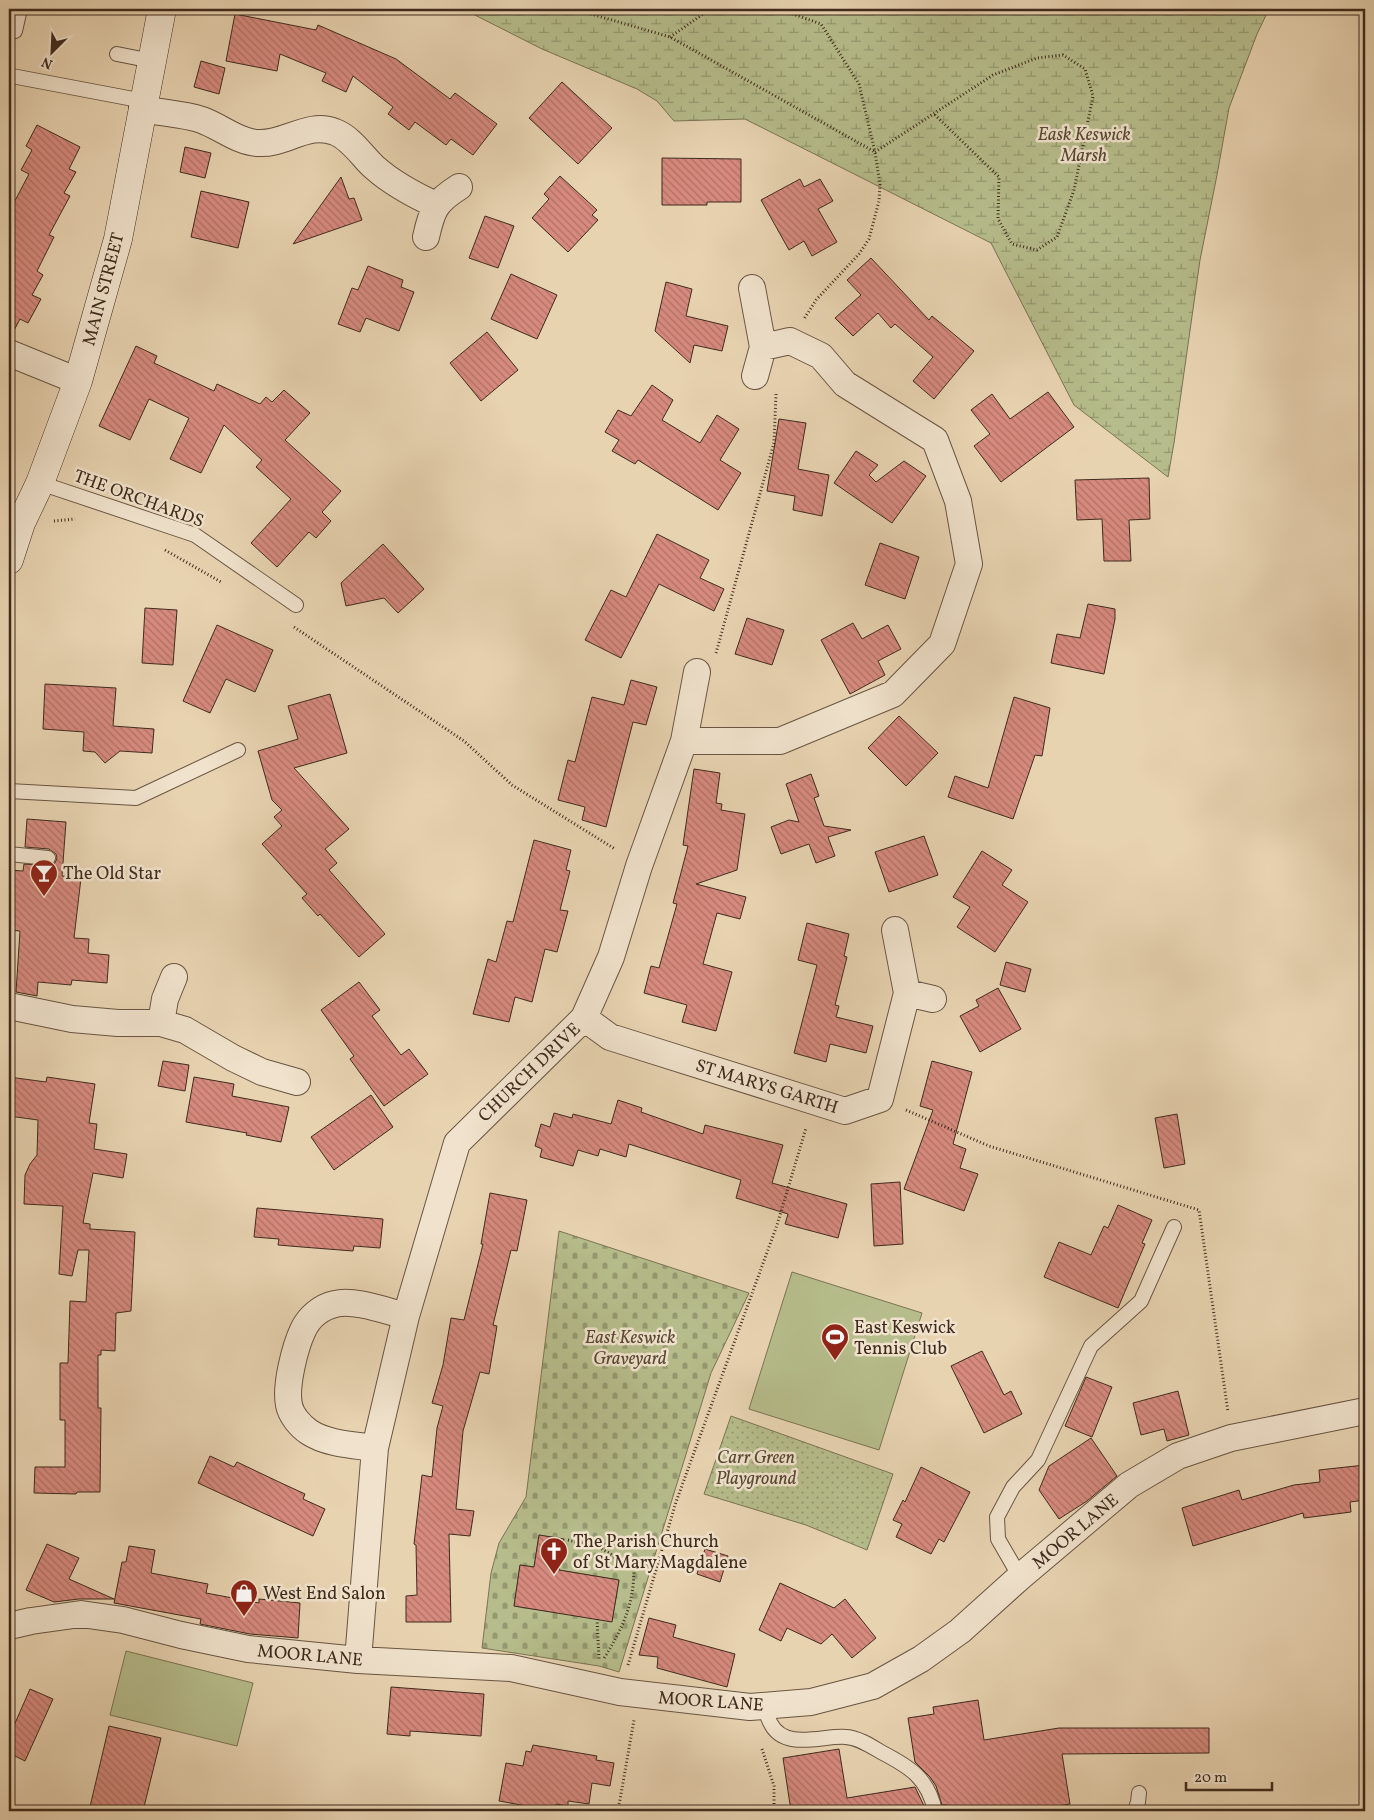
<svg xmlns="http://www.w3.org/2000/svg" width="1374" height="1820" font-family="Vollkorn,serif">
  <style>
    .wetland { fill: url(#wetland-marsh); stroke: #7a7454 }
    .cemetery { fill: url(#cemetery-stones); stroke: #7a7454; fill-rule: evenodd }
    .park { fill: url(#park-dots); stroke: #7a7454 }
    .pitch { fill: #b6bc8b; stroke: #7a7454 }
    .building { fill: url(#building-back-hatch); stroke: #3f2b1d }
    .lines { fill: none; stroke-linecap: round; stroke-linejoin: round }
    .lane-casing { stroke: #695542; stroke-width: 16 }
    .street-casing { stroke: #695542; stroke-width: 28 }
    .secondary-casing { stroke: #3f2b1d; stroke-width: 29 }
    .path { stroke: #3f2b1d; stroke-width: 3; stroke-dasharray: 1 2.5; stroke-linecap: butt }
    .lane { stroke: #f0e2cc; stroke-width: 14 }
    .street { stroke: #f0e2cc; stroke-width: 26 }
    .secondary { stroke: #f0e2cc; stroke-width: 28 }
    .labels { text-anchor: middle; stroke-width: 5; stroke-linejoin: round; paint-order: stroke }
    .park-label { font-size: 18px; font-style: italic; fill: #574833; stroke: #f0e2cc }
    .street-label { font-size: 18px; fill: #3f2b1d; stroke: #f0e2cc }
    .poi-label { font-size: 18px; fill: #3f2b1d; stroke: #f0e2cc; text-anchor: start }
  </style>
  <defs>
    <pattern id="wetland-marsh" width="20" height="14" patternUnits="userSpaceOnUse" patternTransform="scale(1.25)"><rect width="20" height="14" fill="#b6bc8b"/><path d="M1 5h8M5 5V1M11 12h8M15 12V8" fill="none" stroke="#959971"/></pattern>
    <pattern id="cemetery-stones" width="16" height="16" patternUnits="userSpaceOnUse" patternTransform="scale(1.25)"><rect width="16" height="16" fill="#b6bc8b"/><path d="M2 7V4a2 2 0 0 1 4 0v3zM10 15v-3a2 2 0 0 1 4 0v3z" fill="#959971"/></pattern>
    <pattern id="park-dots" width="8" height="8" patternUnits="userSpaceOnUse" patternTransform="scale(1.25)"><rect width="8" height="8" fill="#b6bc8b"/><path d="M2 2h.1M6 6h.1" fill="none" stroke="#959971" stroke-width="1.8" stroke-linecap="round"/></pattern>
    <pattern id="building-back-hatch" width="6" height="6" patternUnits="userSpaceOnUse" patternTransform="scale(1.25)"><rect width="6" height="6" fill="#d78a7e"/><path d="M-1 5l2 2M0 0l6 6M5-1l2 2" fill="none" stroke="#b07167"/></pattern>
  </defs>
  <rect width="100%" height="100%" fill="#e8d3b1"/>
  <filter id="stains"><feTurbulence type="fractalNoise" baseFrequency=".004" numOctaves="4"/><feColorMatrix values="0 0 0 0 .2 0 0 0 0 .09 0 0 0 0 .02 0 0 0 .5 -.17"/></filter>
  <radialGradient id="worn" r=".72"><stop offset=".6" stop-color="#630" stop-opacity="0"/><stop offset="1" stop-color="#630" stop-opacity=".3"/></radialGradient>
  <!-- wetland -->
  <path class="wetland" d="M 463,9 L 1269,9 L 1257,34 L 1229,108 L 1217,175 L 1200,260 L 1174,443 L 1168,477 L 1074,405 L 991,243 L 745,119 L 674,121 L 657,101 L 637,89 L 542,49 Z"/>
  <!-- cemetery -->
  <path class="cemetery" d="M 559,1231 L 749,1293 L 711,1373 L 619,1672 L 599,1666 L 482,1648 L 491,1573 L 499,1543 L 526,1497 ZM 539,1535 L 563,1539 L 559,1570 L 619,1580 L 612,1621 L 514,1606 L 520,1565 L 534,1567 Z"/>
  <!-- park -->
  <path class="park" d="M 731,1416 L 893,1474 L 867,1550 L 806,1525 L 704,1494 Z"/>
  <!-- pitch -->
  <path class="pitch" d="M 792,1272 L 922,1313 L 879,1450 L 749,1409 Z
    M 126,1651 L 253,1683 L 237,1746 L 110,1715 Z"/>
  <!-- building -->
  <path class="building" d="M 235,14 L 316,30 L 318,25 L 396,59 L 450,99 L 455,93 L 497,124 L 473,155 L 451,139 L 446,145 L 415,122 L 409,130 L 388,114 L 393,107 L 353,76 L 346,92 L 322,81 L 326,73 L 280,54 L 277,71 L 226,61 Z
    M 201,61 L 225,68 L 219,94 L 194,87 Z
    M 562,82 L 612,128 L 578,164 L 529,118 Z
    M 37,125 L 80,147 L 69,169 L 76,172 L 64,193 L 70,196 L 49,235 L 54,237 L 37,271 L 43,275 L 32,295 L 41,299 L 28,323 L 20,319 L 10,338 L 9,212 L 29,174 L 21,170 L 32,150 L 26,146 Z
    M 185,147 L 211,153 L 205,178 L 180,172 Z
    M 662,158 L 741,159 L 741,202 L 707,202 L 707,205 L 662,205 Z
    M 560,176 L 597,210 L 592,215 L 598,220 L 568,252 L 532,218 L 549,199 L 544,194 Z
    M 341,177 L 349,199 L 354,198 L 362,220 L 293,244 Z
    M 800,179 L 804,187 L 820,179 L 833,201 L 818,209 L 837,242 L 812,256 L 804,241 L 789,250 L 761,200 Z
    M 201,191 L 249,202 L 238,248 L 191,237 Z
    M 485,216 L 514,226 L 498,268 L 469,258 Z
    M 871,258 L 929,320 L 932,316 L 974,351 L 934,399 L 913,381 L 933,357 L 895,324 L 891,328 L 878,313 L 853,336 L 835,318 L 861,295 L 847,280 Z
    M 368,266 L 403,280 L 401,287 L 414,292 L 399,331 L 366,318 L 360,332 L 338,324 L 352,288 L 358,290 Z
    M 511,274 L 557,295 L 537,339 L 491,319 Z
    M 666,282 L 692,289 L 686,316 L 728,326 L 722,351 L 694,345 L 690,363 L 655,331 Z
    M 487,332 L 518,370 L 481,401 L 450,363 Z
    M 136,346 L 157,356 L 154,363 L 214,391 L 217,384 L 260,404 L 266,397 L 272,402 L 284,390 L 310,413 L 285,440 L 341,491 L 322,512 L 331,521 L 316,538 L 309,532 L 277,567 L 251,543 L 291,499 L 256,467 L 262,460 L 224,425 L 201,473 L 170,459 L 189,418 L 149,399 L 130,440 L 99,426 Z
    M 652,385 L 673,400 L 662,420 L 700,443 L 717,415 L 739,429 L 720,460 L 741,473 L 718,510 L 638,460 L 635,464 L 612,451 L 619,440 L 605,432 L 618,410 L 631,416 Z
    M 1048,392 L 1074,427 L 1001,482 L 974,446 L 990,434 L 971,410 L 992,394 L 1010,419 Z
    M 779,419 L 806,423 L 798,469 L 829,475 L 822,516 L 793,510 L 795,496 L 767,491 Z
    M 856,451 L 878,465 L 869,475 L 876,482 L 904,461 L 926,476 L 892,523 L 834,483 Z
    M 1149,478 L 1150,519 L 1129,520 L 1131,561 L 1104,561 L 1102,519 L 1077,520 L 1075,480 Z
    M 657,534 L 709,560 L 700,578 L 724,589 L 714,611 L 659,584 L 621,658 L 585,640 L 611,590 L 626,597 Z
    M 880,543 L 919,557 L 905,599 L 865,585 Z
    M 383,544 L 424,589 L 398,613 L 384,598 L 346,606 L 341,583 Z
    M 1088,604 L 1115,609 L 1115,619 L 1104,674 L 1051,663 L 1057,634 L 1080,638 Z
    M 145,608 L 177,610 L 173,665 L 142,663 Z
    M 747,618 L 784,630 L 772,665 L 735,654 Z
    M 853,623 L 862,639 L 888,625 L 901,649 L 878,661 L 885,675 L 850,694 L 821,640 Z
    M 217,625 L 273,650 L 255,692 L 226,679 L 210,713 L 183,701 Z
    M 631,680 L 657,687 L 646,725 L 633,722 L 606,827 L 582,820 L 585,807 L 558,800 L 568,760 L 575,762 L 592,697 L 624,705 Z
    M 45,684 L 116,688 L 113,726 L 154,729 L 152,753 L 120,751 L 105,763 L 95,752 L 83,751 L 84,732 L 43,729 Z
    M 330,694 L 347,753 L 294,768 L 349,829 L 325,849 L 337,863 L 329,870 L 385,934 L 359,957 L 320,914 L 318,916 L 302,898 L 307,894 L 262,844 L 282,826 L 274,817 L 282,810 L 272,800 L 258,751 L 298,739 L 288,706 Z
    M 1014,697 L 1050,708 L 1042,756 L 1035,755 L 1013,819 L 948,797 L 955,776 L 988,788 Z
    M 899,716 L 938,753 L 906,786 L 868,748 Z
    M 694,769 L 720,773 L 716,803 L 722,804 L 721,810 L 745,814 L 737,870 L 696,884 L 746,897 L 740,919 L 717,913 L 703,964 L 732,972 L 716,1031 L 682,1022 L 687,1005 L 644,993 L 651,966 L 659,968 L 677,904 L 673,903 L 688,846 L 683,845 Z
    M 811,774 L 819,796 L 814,798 L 824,826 L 851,830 L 828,837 L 835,856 L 816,863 L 809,844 L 781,854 L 771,827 L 789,820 L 799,822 L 786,784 Z
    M 27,819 L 66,822 L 62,876 L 81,878 L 74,938 L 89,939 L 88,953 L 109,955 L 107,983 L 72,980 L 71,985 L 38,982 L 37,996 L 16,992 L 20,931 L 9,930 L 9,870 L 23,871 L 24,864 L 51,866 L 55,863 L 57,858 L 56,854 L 49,849 L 25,847 Z
    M 924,836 L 938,875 L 889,892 L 875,852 Z
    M 534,840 L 571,850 L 566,870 L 570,871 L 560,910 L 568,911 L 557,952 L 545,949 L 532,1002 L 515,997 L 509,1022 L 473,1014 L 488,959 L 496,962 L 507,921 L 513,922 Z
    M 982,851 L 1012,870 L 1002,885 L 1028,902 L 995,952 L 957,927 L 970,907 L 953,897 Z
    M 807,923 L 849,934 L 844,956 L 847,957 L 835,1005 L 839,1006 L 836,1017 L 873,1026 L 866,1053 L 830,1044 L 826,1062 L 794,1053 L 817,965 L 798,960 Z
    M 1006,962 L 1031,969 L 1025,992 L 1000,985 Z
    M 359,982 L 380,1010 L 372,1016 L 401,1055 L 409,1049 L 428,1074 L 384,1106 L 350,1059 L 354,1056 L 321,1010 Z
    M 998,988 L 1021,1029 L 980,1052 L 960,1016 L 979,1006 L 976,1000 Z
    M 163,1061 L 189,1065 L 185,1091 L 158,1086 Z
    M 932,1061 L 972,1072 L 953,1144 L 966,1149 L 960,1168 L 978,1174 L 964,1211 L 904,1189 L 933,1110 L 920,1106 Z
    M 9,1077 L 46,1082 L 47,1077 L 95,1084 L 89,1123 L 97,1124 L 94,1149 L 127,1154 L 123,1178 L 93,1173 L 83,1223 L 90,1224 L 90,1229 L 135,1232 L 131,1311 L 116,1313 L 115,1351 L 101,1350 L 101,1355 L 98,1355 L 98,1408 L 101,1408 L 100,1492 L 77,1492 L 76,1494 L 34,1493 L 35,1467 L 65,1467 L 65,1420 L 60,1420 L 60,1363 L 68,1363 L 70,1301 L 86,1302 L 89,1250 L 78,1250 L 72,1276 L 59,1274 L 63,1206 L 24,1204 L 25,1175 L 30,1164 L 37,1155 L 38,1120 L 9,1116 Z
    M 194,1077 L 234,1084 L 232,1096 L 289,1107 L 281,1142 L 246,1135 L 247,1133 L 186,1122 Z
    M 371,1095 L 393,1127 L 334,1170 L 311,1137 Z
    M 618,1100 L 642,1108 L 641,1112 L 703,1134 L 705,1125 L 783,1145 L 772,1183 L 847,1204 L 838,1238 L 785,1224 L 788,1214 L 736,1198 L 741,1180 L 629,1144 L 626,1157 L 600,1149 L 598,1156 L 578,1150 L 573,1166 L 540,1157 L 542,1149 L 535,1146 L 541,1124 L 550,1127 L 554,1113 L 572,1118 L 573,1114 L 611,1124 Z
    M 1177,1114 L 1185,1164 L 1164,1168 L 1155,1118 Z
    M 900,1182 L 903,1244 L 874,1246 L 871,1184 Z
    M 490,1193 L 527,1200 L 517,1251 L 511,1250 L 493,1325 L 497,1326 L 489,1374 L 480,1372 L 463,1431 L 456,1509 L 474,1511 L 470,1536 L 449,1534 L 451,1622 L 406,1622 L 406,1596 L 417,1595 L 416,1545 L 414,1544 L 422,1475 L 432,1477 L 437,1428 L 443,1406 L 432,1403 L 443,1365 L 451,1318 L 464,1320 L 483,1244 L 481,1244 Z
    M 1118,1205 L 1152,1220 L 1142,1243 L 1145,1244 L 1118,1308 L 1044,1277 L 1059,1242 L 1091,1255 L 1104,1226 L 1108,1228 Z
    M 257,1208 L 383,1219 L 380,1248 L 354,1246 L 353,1251 L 302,1247 L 278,1245 L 279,1239 L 254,1237 Z
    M 982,1351 L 1004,1395 L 1011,1391 L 1022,1414 L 984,1433 L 951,1366 Z
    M 1086,1377 L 1112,1387 L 1092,1437 L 1065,1426 Z
    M 1178,1391 L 1189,1435 L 1167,1441 L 1164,1429 L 1141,1435 L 1133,1403 Z
    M 1091,1438 L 1117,1476 L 1087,1501 L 1059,1519 L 1039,1490 L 1049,1466 Z
    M 210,1456 L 234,1467 L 237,1462 L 279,1482 L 305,1494 L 303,1499 L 325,1509 L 313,1536 L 198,1483 Z
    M 1365,1465 L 1365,1500 L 1350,1502 L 1351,1512 L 1304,1518 L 1303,1513 L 1193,1546 L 1182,1508 L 1239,1490 L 1242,1500 L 1294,1485 L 1320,1482 L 1319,1470 Z
    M 921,1467 L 970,1492 L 944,1542 L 939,1539 L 931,1554 L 896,1537 L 902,1524 L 893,1520 L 903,1500 L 905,1502 Z
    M 539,1535 L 564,1539 L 559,1570 L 619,1580 L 612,1622 L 514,1606 L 520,1565 L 534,1567 Z
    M 47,1544 L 79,1558 L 69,1579 L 114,1599 L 79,1599 L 54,1602 L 26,1590 Z
    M 129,1546 L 155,1550 L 151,1573 L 208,1584 L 206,1593 L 259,1603 L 259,1599 L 300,1603 L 298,1638 L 250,1634 L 200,1624 L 201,1619 L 114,1603 L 122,1562 L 126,1562 Z
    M 705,1549 L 728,1556 L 720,1582 L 697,1574 Z
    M 780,1583 L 834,1608 L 845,1599 L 876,1638 L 852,1658 L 832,1634 L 821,1644 L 787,1628 L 781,1641 L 759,1630 Z
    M 649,1618 L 676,1625 L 673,1637 L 735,1654 L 727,1687 L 657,1668 L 658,1657 L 639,1655 Z
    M 391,1687 L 484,1694 L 481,1736 L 410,1731 L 410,1736 L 387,1734 Z
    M 30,1689 L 53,1699 L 25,1761 L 9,1753 L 9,1737 Z
    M 978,1700 L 984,1740 L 1059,1728 L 1209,1728 L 1209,1753 L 1062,1754 L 1070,1804 L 1028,1811 L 948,1811 L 947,1805 L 942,1805 L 936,1786 L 930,1777 L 915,1762 L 908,1718 L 934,1714 L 933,1707 Z
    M 109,1726 L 161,1738 L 143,1811 L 89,1811 Z
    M 533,1745 L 597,1756 L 596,1760 L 614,1763 L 610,1786 L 592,1783 L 589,1804 L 568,1801 L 568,1806 L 556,1804 L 554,1811 L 499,1801 L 506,1763 L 523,1766 L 526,1751 L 531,1752 Z
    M 839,1749 L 847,1798 L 915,1787 L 925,1808 L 905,1811 L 791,1811 L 783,1758 Z"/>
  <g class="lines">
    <!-- lane casing -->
    <g class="lane-casing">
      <path id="lane" d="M 15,31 L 20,9
        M 117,54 L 152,61
        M 12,76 L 144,101
        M 40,483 L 195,535 L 296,605
        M 9,791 L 136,798 L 238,750
        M 9,854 L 48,858
        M 1020,1577 L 998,1539 L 997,1517 L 1013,1487 L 1038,1460 L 1091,1346 L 1141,1301 L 1174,1227
        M 764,1706 C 766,1712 768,1719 771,1724 C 785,1751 824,1735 846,1737 C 859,1738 871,1746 881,1752 C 910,1767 928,1778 935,1811
        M 1135,1811 L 1138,1802 L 1139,1793"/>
    </g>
    <!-- street casing -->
    <g class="street-casing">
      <path id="street" d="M 142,109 C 161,113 184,114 202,120 C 221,127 238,142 258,143 C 285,145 308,121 335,132 C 351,138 362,156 374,167 C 393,184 414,195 436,205
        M 426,237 C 432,210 435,202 459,187
        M 752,288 L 763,347 L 755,376
        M 9,353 L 78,381
        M 684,741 L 780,741 L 893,694 L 942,644 L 969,564 L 958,501 L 935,440 L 845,384 L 821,356 L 790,341 L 763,347
        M 907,993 L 933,999
        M 9,1006 L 72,1019 L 118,1023 L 161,1023 L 185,1030 L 233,1058 L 262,1072 L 297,1082
        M 584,1018 L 610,1037 L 845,1111 L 880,1099 L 907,993 L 895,930
        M 161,1023 L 165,999 L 174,977
        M 375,1448 C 354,1445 327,1444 309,1432 C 300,1426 291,1415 289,1405 C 285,1386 295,1347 303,1330 C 309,1317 321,1307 335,1304 C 354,1299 386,1311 406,1316
        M 9,1626 L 31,1621 L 81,1614 L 123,1620 L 181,1635 L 248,1649 L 358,1660 L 511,1668 L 620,1692 L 750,1707 L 811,1702 L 873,1686 L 921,1659 L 960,1631 L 1020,1577 L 1129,1485 L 1178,1456 L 1231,1438 L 1365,1411
        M 358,1660 L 375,1448 L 406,1316 L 457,1143 L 584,1018 L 611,957 L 639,866 L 684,741 L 697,672"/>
    </g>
    <!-- secondary casing -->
    <g class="secondary-casing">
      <path id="secondary" d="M 9,560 L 21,523 L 40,483 L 78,381 L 118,239 L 162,9"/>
    </g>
    <!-- path -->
    <path class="path" d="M 574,9 L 670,37 L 875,152 L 880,185 L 879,201 L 869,239 L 859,254 L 816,300 L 804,319
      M 779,9 L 821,24 L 859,84 L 875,152 L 993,75 L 1037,58 L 1063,55 L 1085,69 L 1093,96 L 1074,190 L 1057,237 L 1037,250 L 1012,244 L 998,219 L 999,177 L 934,114
      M 670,37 L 710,9
      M 54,521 L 75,519
      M 165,550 L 221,582
      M 294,627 L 464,741 L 512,785 L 615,849
      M 716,653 L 774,443 L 776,394
      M 906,1110 L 989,1146 L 1199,1210 L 1228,1412
      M 568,1540 L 599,1547 L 634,1568 C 634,1606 622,1629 603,1660
      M 597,1619 L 599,1659
      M 628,1665 L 676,1502 L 777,1225 L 806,1128
      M 762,1749 L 774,1786 L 774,1811
      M 618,1811 L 634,1720"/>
    <!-- lane -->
    <use href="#lane" class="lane"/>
    <!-- street -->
    <use href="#street" class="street"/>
    <!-- secondary -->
    <use href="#secondary" class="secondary"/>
  </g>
  <!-- icons -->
  <defs>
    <g id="bar-pin" transform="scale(1.4375)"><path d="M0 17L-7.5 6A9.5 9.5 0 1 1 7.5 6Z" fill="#8f2418" stroke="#f0e2cc"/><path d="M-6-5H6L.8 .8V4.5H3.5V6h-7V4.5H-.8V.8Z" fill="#fff"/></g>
    <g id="stadium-pin" transform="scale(1.4375)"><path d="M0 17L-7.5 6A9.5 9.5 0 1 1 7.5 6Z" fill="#8f2418" stroke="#f0e2cc"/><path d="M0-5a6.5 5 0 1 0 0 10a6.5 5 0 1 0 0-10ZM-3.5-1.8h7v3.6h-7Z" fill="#fff"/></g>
    <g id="church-pin" transform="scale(1.4375)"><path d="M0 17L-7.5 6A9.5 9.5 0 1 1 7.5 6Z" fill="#8f2418" stroke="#f0e2cc"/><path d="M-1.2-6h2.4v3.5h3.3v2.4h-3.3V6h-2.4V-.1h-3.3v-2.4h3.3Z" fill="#fff"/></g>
    <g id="shop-pin" transform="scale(1.4375)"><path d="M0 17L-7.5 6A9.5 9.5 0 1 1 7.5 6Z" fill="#8f2418" stroke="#f0e2cc"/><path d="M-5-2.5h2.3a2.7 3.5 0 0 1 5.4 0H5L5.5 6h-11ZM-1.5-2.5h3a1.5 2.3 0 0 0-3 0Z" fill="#fff"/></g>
  </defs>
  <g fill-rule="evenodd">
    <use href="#bar-pin" x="44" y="873"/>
    <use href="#stadium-pin" x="835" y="1337"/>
    <use href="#church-pin" x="554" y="1551"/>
    <use href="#shop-pin" x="244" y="1593"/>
  </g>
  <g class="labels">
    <!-- park labels -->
    <g class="park-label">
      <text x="1084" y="140">Eask Keswick<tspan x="1084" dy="21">Marsh</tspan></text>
      <text x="630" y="1343">East Keswick<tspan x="630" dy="21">Graveyard</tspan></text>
      <text x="756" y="1463">Carr Green<tspan x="756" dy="21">Playground</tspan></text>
    </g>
    <!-- street labels -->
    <g class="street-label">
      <text transform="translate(103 289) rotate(-75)" y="6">MAIN STREET</text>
      <text transform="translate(139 498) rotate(20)" y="6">THE ORCHARDS</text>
      <text transform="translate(529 1072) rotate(-44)" y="6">CHURCH DRIVE</text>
      <text transform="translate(767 1086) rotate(17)" y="6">ST MARYS GARTH</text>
      <text transform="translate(1075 1531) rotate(-40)" y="6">MOOR LANE</text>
      <text transform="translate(310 1655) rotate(5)" y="6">MOOR LANE</text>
      <text transform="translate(711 1701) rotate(4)" y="6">MOOR LANE</text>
    </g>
    <!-- poi labels -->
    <g class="poi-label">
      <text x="63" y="879">The Old Star</text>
      <text x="854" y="1333">East Keswick<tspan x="854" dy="21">Tennis Club</tspan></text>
      <text x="573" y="1547">The Parish Church<tspan x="573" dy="21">of St Mary Magdalene</tspan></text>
      <text x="263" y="1599">West End Salon</text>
    </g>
  </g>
  <!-- margin -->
  <rect width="1374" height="1820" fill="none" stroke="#e8d3b1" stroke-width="30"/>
  <rect x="10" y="10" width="1354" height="1800" fill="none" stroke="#3f2b1d" stroke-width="2.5"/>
  <rect x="15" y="15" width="1344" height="1790" fill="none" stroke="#3f2b1d"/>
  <!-- north arrow -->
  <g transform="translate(52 52) rotate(204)" stroke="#f0e2cc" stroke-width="4" paint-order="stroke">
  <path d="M0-4L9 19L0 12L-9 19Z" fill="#3f2b1d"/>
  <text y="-8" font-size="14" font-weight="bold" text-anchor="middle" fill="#3f2b1d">N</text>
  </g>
  <!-- scale -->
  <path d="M1186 1782v8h86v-8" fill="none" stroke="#3f2b1d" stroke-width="2.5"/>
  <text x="1194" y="1782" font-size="15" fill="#3f2b1d" stroke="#f0e2cc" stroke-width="4" paint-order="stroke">20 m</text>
  <rect width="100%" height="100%" filter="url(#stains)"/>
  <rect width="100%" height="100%" fill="url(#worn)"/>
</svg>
